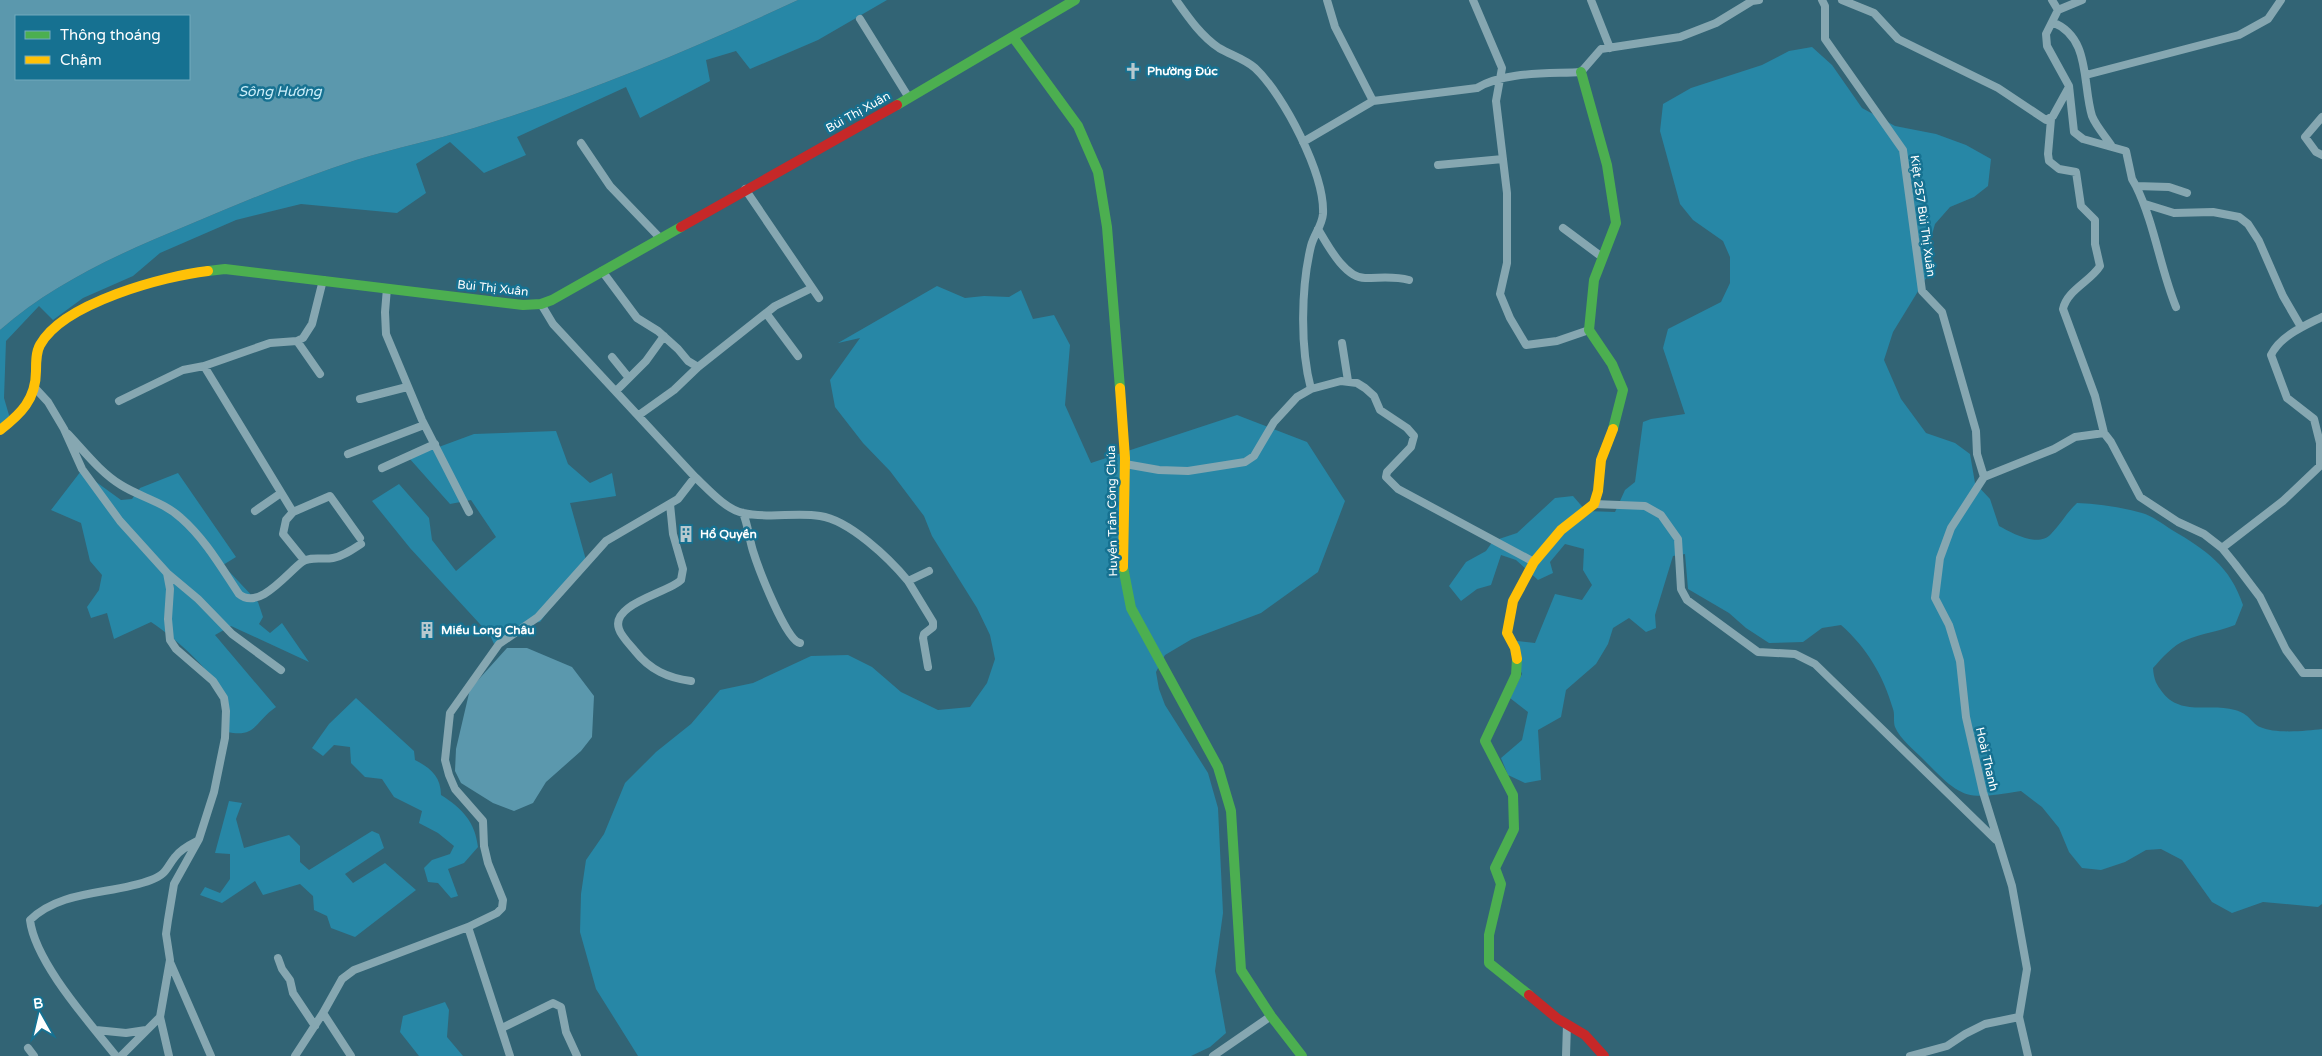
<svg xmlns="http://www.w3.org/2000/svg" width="2322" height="1056" font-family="'Varela Round',sans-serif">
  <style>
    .green { fill: #2787a6 }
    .water { fill: #5b98ad; fill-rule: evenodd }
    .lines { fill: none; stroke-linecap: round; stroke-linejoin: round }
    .street { stroke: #86a7b1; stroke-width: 8 }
    .fast { stroke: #4caf50; stroke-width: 10 }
    .slow { stroke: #ffc107; stroke-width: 10 }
    .jam { stroke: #c62828; stroke-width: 10 }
    .labels { text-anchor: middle; stroke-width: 5; stroke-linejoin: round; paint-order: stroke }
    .poi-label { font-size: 12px; font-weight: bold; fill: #fff; stroke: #167191; text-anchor: start }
    .street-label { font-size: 12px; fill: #fff; stroke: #167191 }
    .water-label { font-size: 14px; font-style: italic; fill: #cceffa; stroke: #167191 }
  </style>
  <rect width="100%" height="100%" fill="#326475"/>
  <!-- green -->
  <path class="green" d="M 798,0 L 887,0 L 818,40 L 750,69 L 736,51 L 706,60 L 710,81 L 640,118 L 626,87 L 517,137 L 526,155 L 484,173 L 450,142 L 416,164 L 426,193 L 397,213 L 301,204 L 236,220 L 160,253 L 133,276 L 83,298 L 53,320 L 39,306 L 6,341 L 4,398 L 11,422 L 0,430 L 0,330 C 56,281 125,251 193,223 C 247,200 301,178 356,160 C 395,148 435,140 474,128 C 585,94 693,49 798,0 Z
    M 1812,47 L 1832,65 L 1862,108 L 1895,126 L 1936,134 L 1966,145 L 1991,159 L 1988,186 L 1974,197 L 1950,207 L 1935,224 L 1929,245 L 1931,270 L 1893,332 L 1884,360 L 1901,399 L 1926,433 L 1955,443 L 1970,454 L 1975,483 L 1990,499 L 1999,526 C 2012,533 2038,548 2051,534 C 2061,524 2067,512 2077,503 C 2098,504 2121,507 2142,513 C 2152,516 2163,524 2172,530 C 2206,550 2230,566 2243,605 L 2235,625 C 2218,632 2202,633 2186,640 C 2173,645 2162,658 2153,668 C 2154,680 2156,684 2163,693 C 2181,716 2211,703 2235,710 C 2250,714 2251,723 2260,727 C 2275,734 2306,731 2322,729 L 2322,904 L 2318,907 L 2263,902 L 2232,913 L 2212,902 L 2182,860 L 2161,849 L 2146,850 L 2125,862 L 2101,870 L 2082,868 L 2069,852 L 2059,828 L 2042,807 L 2021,791 C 1965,800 1963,800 1923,759 C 1915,751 1900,739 1895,727 C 1893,722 1895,714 1893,709 C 1883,675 1867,648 1841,625 L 1822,628 L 1803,642 L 1769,643 L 1746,628 L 1729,613 L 1688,589 L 1685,554 L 1673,556 L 1655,615 L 1656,628 L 1646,632 L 1629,618 L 1613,628 L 1608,644 L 1596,664 L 1566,690 L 1561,717 L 1538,730 L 1541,780 L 1525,783 L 1508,775 L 1501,758 L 1522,740 L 1528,712 L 1510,698 L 1522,674 L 1509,640 L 1535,643 L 1555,594 L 1582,600 L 1592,585 L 1583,570 L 1584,549 L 1565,544 L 1550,562 L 1553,573 L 1538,580 L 1516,560 L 1501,555 L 1491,585 L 1477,589 L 1461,601 L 1449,586 L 1466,562 L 1486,551 L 1493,541 L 1517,533 L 1555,498 L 1573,496 L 1586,511 L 1615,512 L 1625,490 L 1635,482 L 1643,422 L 1651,419 L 1685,414 L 1663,348 L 1668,329 L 1721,302 L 1730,283 L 1730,257 L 1723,241 L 1693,220 L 1680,204 L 1660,131 L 1663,104 L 1691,88 L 1762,65 L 1789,51 Z
    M 937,286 L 965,298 L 984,296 L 1009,297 L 1021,290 L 1033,319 L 1054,315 L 1070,345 L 1065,405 L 1091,463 L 1237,415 L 1307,442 L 1345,501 L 1318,572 L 1261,613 L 1192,639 L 1165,655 L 1156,672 L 1159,689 L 1165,705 L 1208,773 L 1218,808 L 1223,913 L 1215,971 L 1226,1033 L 1210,1047 L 1191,1056 L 638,1056 L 596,989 L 580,932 L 581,894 L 586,860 L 604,834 L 625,783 L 656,752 L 691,724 L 720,690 L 753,683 L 811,656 L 848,655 L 872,667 L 901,692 L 938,710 L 970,707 L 987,683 L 995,659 L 990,635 L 977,608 L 932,536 L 924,516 L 890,471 L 863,443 L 835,407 L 830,380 L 860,338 L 838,343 Z
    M 556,431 L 568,464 L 590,483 L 612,473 L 616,496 L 570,503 L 586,560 L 540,622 L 532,623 L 494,644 L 490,635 L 410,548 L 372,501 L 399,484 L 429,518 L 432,540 L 456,571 L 496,537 L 471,500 L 450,504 L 409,458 L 474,434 Z
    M 81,471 L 121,500 L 132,499 L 140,488 L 178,473 L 236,557 L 223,565 L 258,602 L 263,617 L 259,624 L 270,633 L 282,623 L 309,662 L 231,626 L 215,635 L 276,707 C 254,722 257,738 227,732 C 227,723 228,709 225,701 C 215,672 176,639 151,622 L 114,639 L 107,613 L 91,618 L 87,607 L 99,590 L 102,575 L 90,561 L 81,523 L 51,510 Z
    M 356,698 L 414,751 L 415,760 C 431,768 441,777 441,795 C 463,809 475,822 478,847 L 464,863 L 448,869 L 458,896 L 451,898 L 438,883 L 428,882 L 424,868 L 432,860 L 450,854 L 454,846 L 438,833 L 419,823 L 422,811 L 394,797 L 382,779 L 365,777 L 351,763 L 350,747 L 334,745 L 323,756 L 312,748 L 329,724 Z
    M 229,801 L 242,803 L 236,819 L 244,848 L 289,835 L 300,846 L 300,862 L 309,870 L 372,831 L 379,834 L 384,848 L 345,874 L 353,883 L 385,863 L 416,890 L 355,937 L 331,928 L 327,916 L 314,910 L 313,896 L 300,884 L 263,895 L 255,881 L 222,903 L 200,895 L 205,887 L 220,893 L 230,879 L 230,854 L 215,853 Z
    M 445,1002 L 449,1010 L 447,1037 L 463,1056 L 419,1056 L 400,1032 L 403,1016 Z"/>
  <!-- water -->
  <path class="water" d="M 0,0 L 798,0 C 693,49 585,94 474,128 C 435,140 395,148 356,160 C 301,178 247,200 193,223 C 125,251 56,281 0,330 ZM 189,16 L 189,79 L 16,79 L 16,16 Z
    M 507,648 L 527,648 L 572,667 L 594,696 L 592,737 L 581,751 L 546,782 L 533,803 L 514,811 L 493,803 L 461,783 L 455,771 L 456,749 L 470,689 Z"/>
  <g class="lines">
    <!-- street -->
    <path class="street" d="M 1176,0 C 1188,17 1201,36 1219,48 C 1231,55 1245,59 1255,68 C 1284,95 1325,175 1323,214 C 1322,226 1314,234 1311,246 C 1301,287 1300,348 1311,389
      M 1327,0 L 1335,27 L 1373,101
      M 1473,0 L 1502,68 L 1496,101 L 1507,193 L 1507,263 L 1500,294 L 1510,318 L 1526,345 L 1557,341 L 1589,330
      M 1591,0 L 1610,48
      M 1822,0 L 1825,6 L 1825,39 L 1903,150 L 1922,291 L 1942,312 L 1976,431 L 1977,454 L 1984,477
      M 1842,0 L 1874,13 L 1898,39 L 1998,88 L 2046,120 L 2053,116 L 2069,87
      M 2052,0 L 2058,10 L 2046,34 L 2047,46 L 2069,86 L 2074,132 L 2083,139 L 2126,151 L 2132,179 L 2136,186 L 2169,187 L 2187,193
      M 2058,10 L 2082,0
      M 860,19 L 909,98
      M 2052,22 C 2091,37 2082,83 2092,116 C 2096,126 2105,136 2111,145
      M 2086,75 L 2239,35 L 2268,19 L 2281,0
      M 2322,117 L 2305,137 L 2316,152 L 2322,155
      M 2051,119 L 2048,154 L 2049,161 L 2059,169 L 2076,172 L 2081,206 L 2095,220 L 2095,244 L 2100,266 C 2091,281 2067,290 2063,309 L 2095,396 L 2104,433
      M 1303,142 L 1373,101 L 1477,88 C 1504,71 1550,74 1581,72 L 1601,49 L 1680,37 L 1716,23 L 1752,1 L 1759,0
      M 581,143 L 610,186 L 660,238
      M 1438,165 L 1503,159
      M 2136,186 C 2155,225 2160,268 2176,307
      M 745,189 L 819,298
      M 2145,204 L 2174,213 L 2213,212 L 2239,217 L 2248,224 L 2259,241 L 2283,296 L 2301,327
      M 1563,228 L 1602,257
      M 1318,229 C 1327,244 1345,279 1366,278 C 1382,278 1394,276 1409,280
      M 602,271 L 637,318 L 658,331 L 678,349 L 688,361 L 698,367 L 775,306 L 812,288
      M 387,288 L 385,312 L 386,334 L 422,420 L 469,512
      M 766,313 L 798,356
      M 297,341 L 320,374
      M 1342,343 L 1348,381
      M 612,357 L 629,378 L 616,391
      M 204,366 L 293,512 L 286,520 L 283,534 L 304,560
      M 629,378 L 646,361 L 664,336
      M 35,388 L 48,402 L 64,429 L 82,469 L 120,521 L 167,573 L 170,589 L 168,619 L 170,640 L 176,649 L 213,681 L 224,698 L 226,711 L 225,738 L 214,792 L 199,839 L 174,884 L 168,920 L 166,934 L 170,960 L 160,1017 L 169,1056
      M 360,399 L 407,387
      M 119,401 L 183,370 L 204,366 L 270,343 L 297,341 L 303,338 L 312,324 L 323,280
      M 639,415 L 674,390 L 698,367
      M 68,434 C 85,452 100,472 121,485 C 140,497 164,502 181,518 C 205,539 221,567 239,594 C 259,611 287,573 302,562 C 310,556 323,560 333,558 C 343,556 352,550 361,544
      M 348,454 L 424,425
      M 1125,464 L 1159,470 L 1188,471 L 1245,462 L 1254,456 L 1274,422 L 1297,397 L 1311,389 L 1341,381 L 1357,383 L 1365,388 L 1374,396 L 1380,410 L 1407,428 L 1414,436 L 1411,447 L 1387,472 L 1386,477 L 1398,489 L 1534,562
      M 382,468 L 435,444
      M 695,477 C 708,489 725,509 743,513 C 768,519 795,512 820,516 C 849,520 889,558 908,581 L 929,571
      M 1984,477 L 1951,528 L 1940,558 L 1935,598 L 1949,625 L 1960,661 L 1966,717 L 1983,792 L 2012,886 L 2027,969 L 2019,1017 L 2028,1056
      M 1984,477 L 2054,449 L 2075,437 L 2104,433 L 2111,442 L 2140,497 L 2178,522 L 2204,534 L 2222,548 L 2235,564 L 2260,597 L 2286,650 L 2303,673 L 2322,673
      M 670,504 L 673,534 L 683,569 L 681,580 C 668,593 610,604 619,629 C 621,636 630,645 635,651 C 650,670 668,678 691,681
      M 1594,504 L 1645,506 L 1661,515 L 1678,539 L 1681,589 L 1687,600 L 1758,652 L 1795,654 L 1815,664 L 1996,840
      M 255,511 L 281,493
      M 293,512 L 330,496 L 360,538
      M 743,513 C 748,525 749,538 753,551 C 758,567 786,641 800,643
      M 2222,548 L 2283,501 L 2320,466 L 2320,443 L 2314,419 L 2287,398 L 2271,355 C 2280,336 2304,326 2322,317
      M 167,573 L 198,599 L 232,634 L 281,670
      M 908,581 L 933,622 L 933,627 L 924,634 L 923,638 L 928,667
      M 468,927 L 510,1056
      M 278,958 L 282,969 L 290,980 L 293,993 L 315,1026
      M 170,962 L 211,1056
      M 323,1013 L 351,1056
      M 502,1028 L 553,1003 L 561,1007 L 566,1032 L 577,1056
      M 96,1030 L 126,1033 L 146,1030
      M 28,1048 L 34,1056
      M 116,1056 C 89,1022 35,962 30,920 C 62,889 112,895 151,880 C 167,874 166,868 175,857 C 180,850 189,845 197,841
      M 121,1056 L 160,1017
      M 295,1056 L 323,1013 L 342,979 L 354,970 L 468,927 L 497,913 L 502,908 L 503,900 L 488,863 L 484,846 L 483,821 L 455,789 L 449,775 L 445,760 L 450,713 L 499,644 L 538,617 L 606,541 L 678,499 L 695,477 L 553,324 L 541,304
      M 1213,1056 L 1271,1016
      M 1566,1056 L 1567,1024
      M 1910,1056 L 1947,1046 L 1965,1034 L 1985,1024 L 2019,1017"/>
    <!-- fast -->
    <path class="fast" d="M 1013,37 L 1078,126 L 1098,172 L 1107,227 L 1120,388
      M 1581,72 L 1607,165 L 1616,223 L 1594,280 L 1589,330 L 1612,364 L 1623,390 L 1613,429
      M 897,105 L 1075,0
      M 208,271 L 225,269 L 523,305 L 541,304 L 552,300 L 681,227
      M 1123,567 L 1131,608 L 1218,767 L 1231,811 L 1241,970 L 1271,1016 L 1302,1056
      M 1517,659 L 1516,675 L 1485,741 L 1513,795 L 1514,829 L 1495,868 L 1501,884 L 1489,935 L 1489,963 L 1529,995"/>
    <!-- slow -->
    <path class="slow" d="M 1120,388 L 1125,458 L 1123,567
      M 0,430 C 21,414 36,399 36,371 C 36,362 36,352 40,345 C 63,303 164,276 208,271
      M 1517,659 L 1515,648 L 1507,633 L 1513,601 L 1534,562 L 1561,530 L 1594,504 L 1598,491 L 1601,460 L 1613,429"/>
    <!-- jam -->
    <path class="jam" d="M 681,227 L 897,105
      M 1529,995 L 1558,1019 L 1585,1035 L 1604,1056"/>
  </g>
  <!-- icons -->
  <defs>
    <g id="church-bare" transform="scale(1.35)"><path d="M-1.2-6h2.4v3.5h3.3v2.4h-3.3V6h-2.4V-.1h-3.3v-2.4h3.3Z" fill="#b7c9cf" stroke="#167191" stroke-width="2.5" paint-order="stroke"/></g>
    <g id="building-bare" transform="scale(1.35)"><path d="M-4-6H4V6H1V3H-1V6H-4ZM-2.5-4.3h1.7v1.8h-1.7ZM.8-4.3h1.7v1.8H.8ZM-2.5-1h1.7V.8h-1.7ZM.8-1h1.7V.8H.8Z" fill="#b7c9cf" stroke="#167191" stroke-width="2.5" paint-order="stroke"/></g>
  </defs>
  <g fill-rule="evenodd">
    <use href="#church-bare" x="1133" y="71"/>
    <use href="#building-bare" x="686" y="534"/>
    <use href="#building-bare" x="427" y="630"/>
  </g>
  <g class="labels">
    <!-- poi labels -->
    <g class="poi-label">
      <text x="1147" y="75">Phường Đúc</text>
      <text x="700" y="538">Hổ Quyền</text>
      <text x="441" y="634">Miếu Long Châu</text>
    </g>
    <!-- street labels -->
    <g class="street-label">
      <text transform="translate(858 112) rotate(-29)" y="4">Bùi Thị Xuân</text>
      <text transform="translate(1923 216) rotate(82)" y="4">Kiệt 257 Bùi Thị Xuân</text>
      <text transform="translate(493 288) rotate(6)" y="4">Bùi Thị Xuân</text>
      <text transform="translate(1112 511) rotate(-91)" y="4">Huyền Trân Công Chúa</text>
      <text transform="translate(1987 759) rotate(77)" y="4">Hoài Thanh</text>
    </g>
    <!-- water labels -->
    <g class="water-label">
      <text x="280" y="96">Sông Hương</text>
    </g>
  </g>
  <!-- legend -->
  <rect x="15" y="15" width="175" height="65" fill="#167191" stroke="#73aabd"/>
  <rect x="25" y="31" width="25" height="8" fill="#4caf50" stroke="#73aabd"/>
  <text x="60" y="40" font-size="15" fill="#ffffff">Thông thoáng</text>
  <rect x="25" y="56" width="25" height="8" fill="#ffc107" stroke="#73aabd"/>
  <text x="60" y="65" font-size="15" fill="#ffffff">Chậm</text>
  <!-- north arrow -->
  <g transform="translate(40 1016) rotate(352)" stroke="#167191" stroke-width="4" paint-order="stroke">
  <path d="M0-4L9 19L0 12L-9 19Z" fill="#ffffff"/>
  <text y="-8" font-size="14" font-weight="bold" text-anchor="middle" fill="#ffffff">B</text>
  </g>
</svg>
